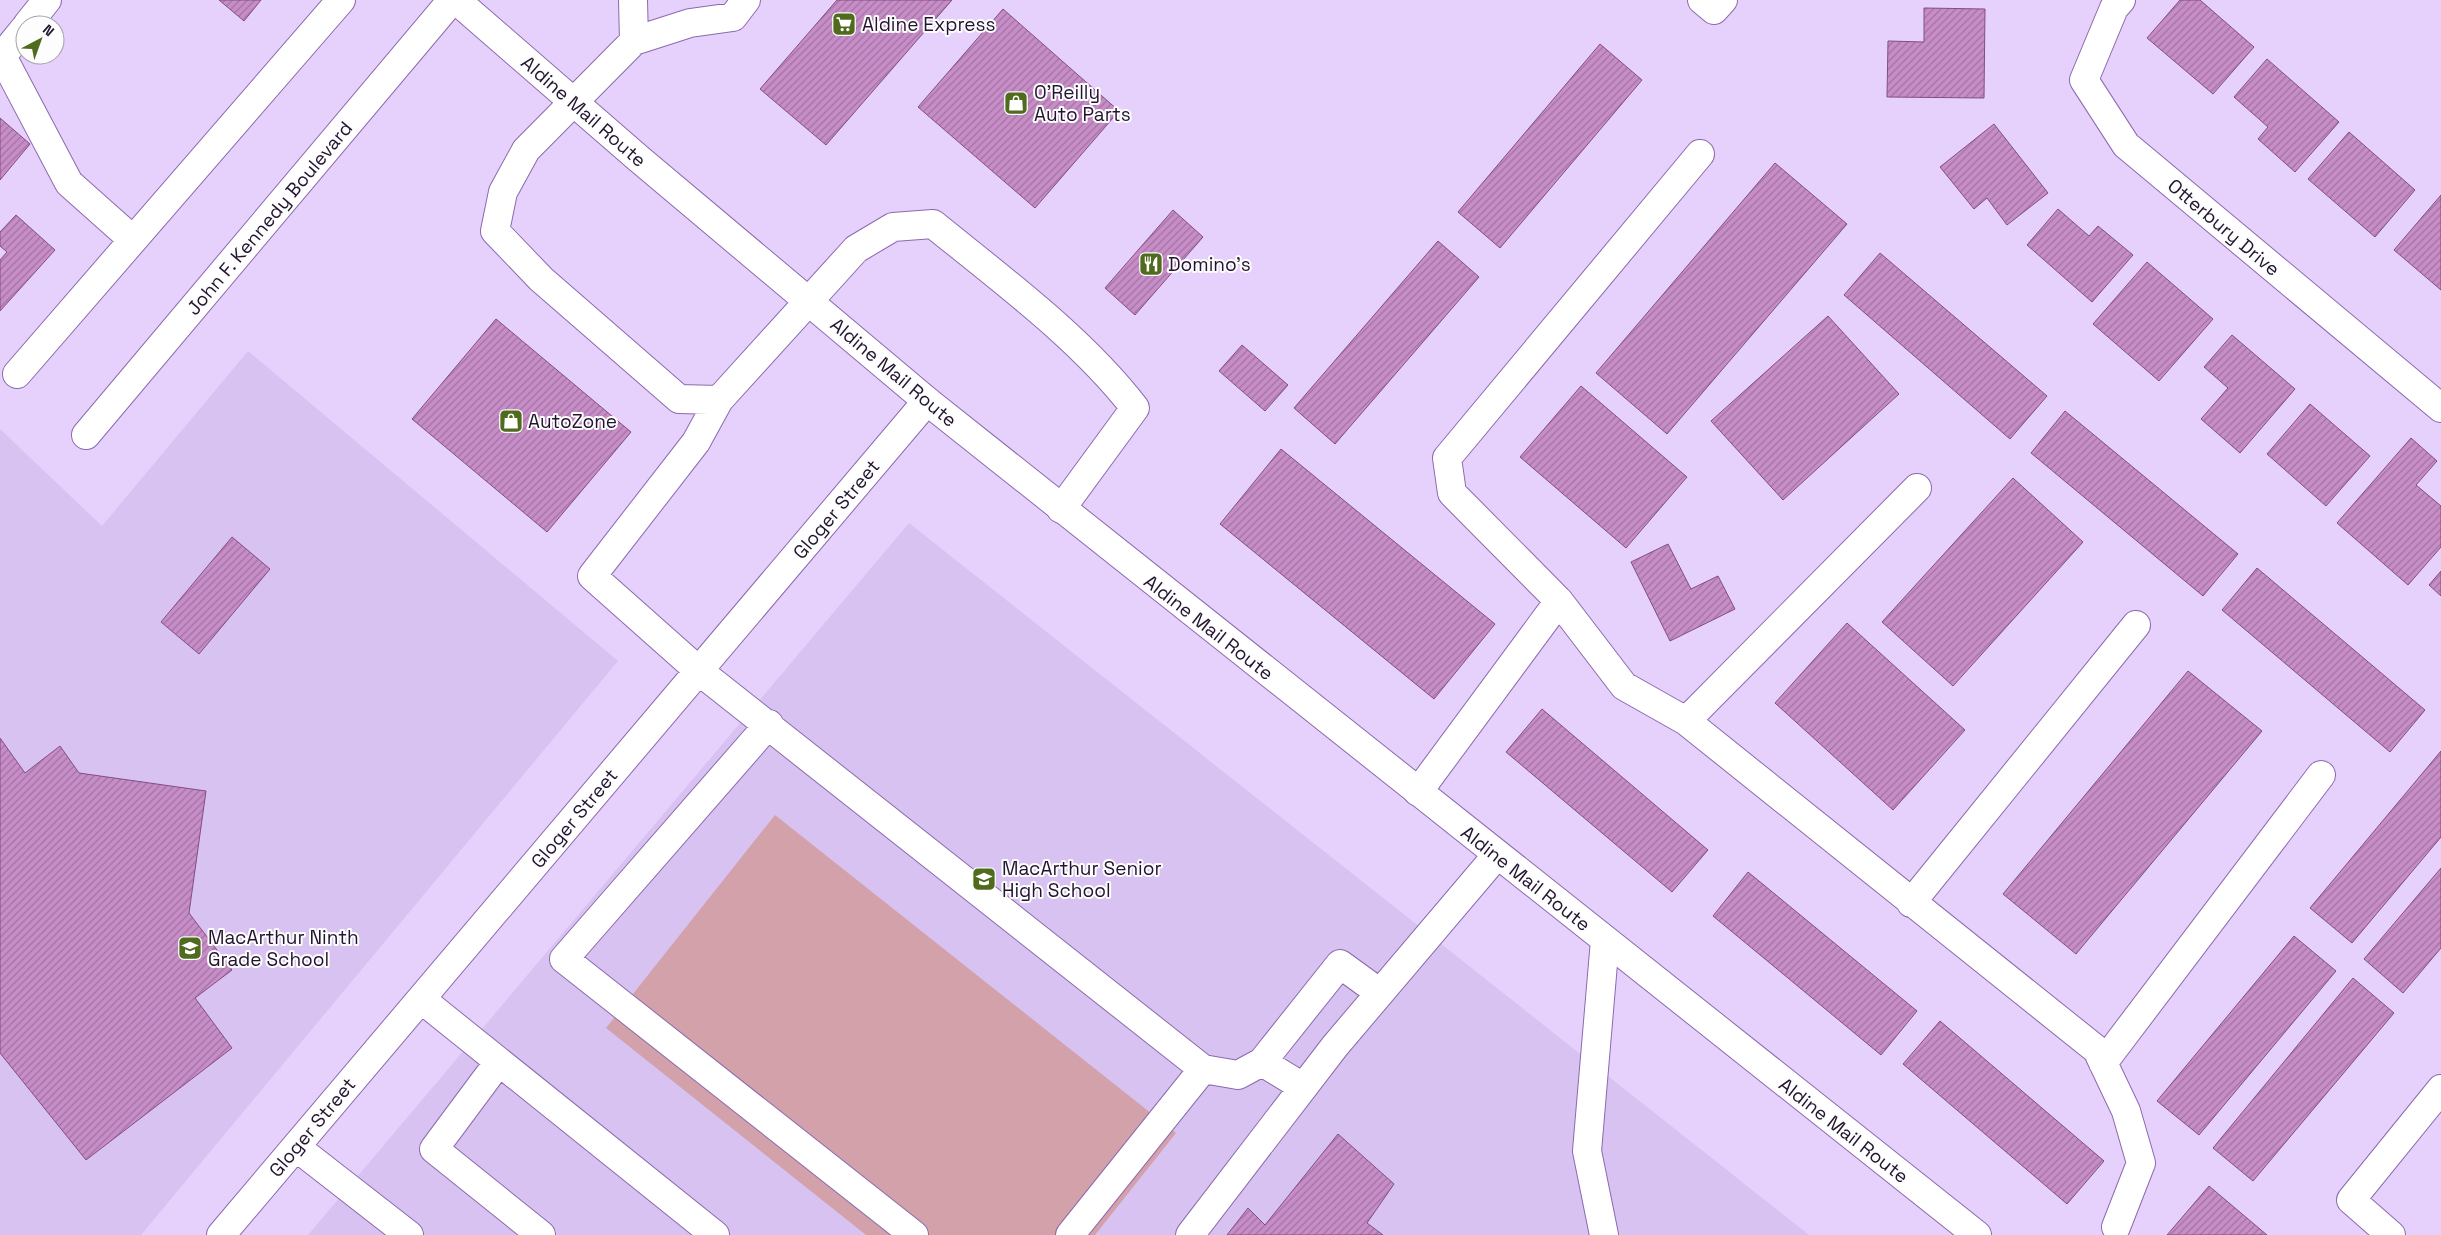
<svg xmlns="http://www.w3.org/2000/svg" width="2441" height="1235" font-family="'Space Grotesk',sans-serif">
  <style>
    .built { fill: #d8c2f1 }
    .garden { fill: #d3a1aa }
    .building { fill: url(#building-hatch); stroke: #834d83 }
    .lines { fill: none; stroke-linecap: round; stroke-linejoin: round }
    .minor-casing { stroke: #8c6aac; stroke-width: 30 }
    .major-casing { stroke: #8c6aac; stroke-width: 30 }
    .minor { stroke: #fff; stroke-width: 28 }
    .major { stroke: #fff; stroke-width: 28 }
    .labels { text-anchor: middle; stroke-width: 4; stroke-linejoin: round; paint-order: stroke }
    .poi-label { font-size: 19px; fill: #22142f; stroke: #fdfdfd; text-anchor: start }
    .street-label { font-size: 19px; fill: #22142f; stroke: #fdfdfd }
  </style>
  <defs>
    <pattern id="building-hatch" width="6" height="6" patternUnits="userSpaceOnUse" patternTransform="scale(1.25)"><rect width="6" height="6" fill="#c78dc7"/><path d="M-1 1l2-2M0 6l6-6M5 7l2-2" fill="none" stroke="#a172a2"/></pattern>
  </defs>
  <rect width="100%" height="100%" fill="#e6d1fd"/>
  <!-- built -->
  <path class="built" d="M 248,351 L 618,661 L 141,1235 L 0,1235 L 0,429 L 102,526 Z
    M 909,523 L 1809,1235 L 308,1235 Z"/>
  <!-- garden -->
  <path class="garden" d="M 775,815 L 1176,1133 L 1095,1235 L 866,1235 L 606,1028 Z"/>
  <!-- building -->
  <path class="building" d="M 219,0 L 261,0 L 244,21 Z
    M 837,0 L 952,0 L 826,145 L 760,89 Z
    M 2180,0 L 2200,0 L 2254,47 L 2213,94 L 2147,38 Z
    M 1924,8 L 1985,9 L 1984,98 L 1887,97 L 1888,41 L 1924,42 Z
    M 1003,9 L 1119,111 L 1035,208 L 918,107 Z
    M 1600,44 L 1642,80 L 1500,248 L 1458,212 Z
    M 2267,59 L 2339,122 L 2295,172 L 2258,139 L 2268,127 L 2234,97 Z
    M 0,118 L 30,144 L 0,180 Z
    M 1994,124 L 2048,193 L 2007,225 L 1987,198 L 1974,209 L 1940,167 Z
    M 2349,132 L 2415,190 L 2375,237 L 2308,179 Z
    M 1775,163 L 1847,224 L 1667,434 L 1596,373 Z
    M 2441,195 L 2441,290 L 2394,250 Z
    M 2058,209 L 2089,236 L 2098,226 L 2133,255 L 2092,302 L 2027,245 Z
    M 1173,210 L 1203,237 L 1135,315 L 1105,288 Z
    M 16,215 L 55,250 L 0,311 L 0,260 L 7,252 L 0,246 L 0,232 Z
    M 1438,241 L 1479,277 L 1335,444 L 1294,408 Z
    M 1880,253 L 2047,396 L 2010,439 L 1844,295 Z
    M 2147,262 L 2213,319 L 2159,381 L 2093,324 Z
    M 1828,316 L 1899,394 L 1783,500 L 1711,421 Z
    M 496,319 L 631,432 L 547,532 L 412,419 Z
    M 2232,335 L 2295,389 L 2240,453 L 2201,419 L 2228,388 L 2204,367 Z
    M 1242,345 L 1288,385 L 1265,411 L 1219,371 Z
    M 1581,386 L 1687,477 L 1626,548 L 1520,457 Z
    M 2310,404 L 2370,456 L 2326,506 L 2267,454 Z
    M 2065,411 L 2238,554 L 2203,596 L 2031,453 Z
    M 2411,438 L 2437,461 L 2416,485 L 2441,506 L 2441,547 L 2408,585 L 2337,523 Z
    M 1281,449 L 1495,624 L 1434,699 L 1220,524 Z
    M 2013,478 L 2083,542 L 1953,686 L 1882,622 Z
    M 232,537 L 270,569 L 199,654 L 161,622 Z
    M 1668,544 L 1691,589 L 1718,576 L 1735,609 L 1670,641 L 1631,562 Z
    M 2257,568 L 2425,710 L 2390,752 L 2222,610 Z
    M 2441,571 L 2441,596 L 2429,585 Z
    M 1847,623 L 1965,730 L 1893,810 L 1775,703 Z
    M 2188,671 L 2262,731 L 2076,954 L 2003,894 Z
    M 1542,709 L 1708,850 L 1672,892 L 1506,752 Z
    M 0,738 L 25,773 L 60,746 L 79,773 L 206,791 L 189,913 L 232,970 L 195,998 L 232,1048 L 86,1160 L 0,1053 Z
    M 2441,751 L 2441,837 L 2352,943 L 2310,908 Z
    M 2441,868 L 2441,948 L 2403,993 L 2364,959 Z
    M 1748,872 L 1917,1011 L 1881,1055 L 1713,916 Z
    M 2294,936 L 2336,971 L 2199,1135 L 2157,1101 Z
    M 2353,978 L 2394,1013 L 2253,1181 L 2213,1148 Z
    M 1940,1021 L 2104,1161 L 2067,1204 L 1903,1064 Z
    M 1338,1134 L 1394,1184 L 1367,1223 L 1383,1235 L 1227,1235 L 1248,1208 L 1265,1225 Z
    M 2209,1186 L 2267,1235 L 2167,1235 Z"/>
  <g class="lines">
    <!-- minor casing -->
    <g class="minor-casing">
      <path id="minor" d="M 633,0 L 634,41
        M 746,0 L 733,17 L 690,23 L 634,41 L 526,150 L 503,192 L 495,231 L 541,279 L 679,399 L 719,400 L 856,249 L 893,227 L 933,224 C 1001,279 1082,339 1135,408 L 1061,509
        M 1702,0 L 1714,10 L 1723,0
        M 2121,0 L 2114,8 L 2084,80 L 2126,145 L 2441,408
        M 27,25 L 47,0
        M 0,55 L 2,56 L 25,28
        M 2,56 L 69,183 L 133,240
        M 17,374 L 341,0
        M 719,400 L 696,442 L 592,576 L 699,671 L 1203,1069 L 1070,1235
        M 86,435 L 452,0
        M 1559,601 L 1624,686 L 1686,721 L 1917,488
        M 1686,721 L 2097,1050 L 2126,1111 L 2141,1163 L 2116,1227
        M 769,724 L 564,959 L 914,1235
        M 1418,792 L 1559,601 L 1452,493 L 1447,458 L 1700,154
        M 1911,903 L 2136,625
        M 421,999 L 715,1235
        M 1262,1062 L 1340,964 L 1380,993
        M 498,1063 L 434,1149 L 541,1235
        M 2103,1063 L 2321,775
        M 1203,1069 L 1238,1075 L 1262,1062 L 1303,1087
        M 296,1147 L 409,1235
        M 221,1235 L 927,401
        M 1190,1235 L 1335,1046 L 1497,855
        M 1604,1235 L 1587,1151 L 1605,940
        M 2391,1235 L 2351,1200 L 2441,1089"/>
    </g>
    <!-- major casing -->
    <g class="major-casing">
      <path id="major" d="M 456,0 L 638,158 L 927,401 L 1977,1235"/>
    </g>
    <!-- minor -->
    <use href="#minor" class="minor"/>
    <!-- major -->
    <use href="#major" class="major"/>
  </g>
  <!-- icons -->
  <defs>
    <g id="supermarket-square" transform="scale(1.25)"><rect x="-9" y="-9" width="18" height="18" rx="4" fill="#506b1e" stroke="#fdfdfd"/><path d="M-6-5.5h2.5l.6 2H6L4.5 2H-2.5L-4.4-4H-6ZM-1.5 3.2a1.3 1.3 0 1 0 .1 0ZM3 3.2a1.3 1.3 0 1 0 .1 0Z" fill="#fff"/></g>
    <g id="shop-square" transform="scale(1.25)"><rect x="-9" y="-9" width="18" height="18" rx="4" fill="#506b1e" stroke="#fdfdfd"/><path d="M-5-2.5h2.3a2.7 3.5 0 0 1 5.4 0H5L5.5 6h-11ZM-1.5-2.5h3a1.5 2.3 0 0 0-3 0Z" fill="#fff"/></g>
    <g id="restaurant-square" transform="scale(1.25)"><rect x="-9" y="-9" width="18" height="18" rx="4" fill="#506b1e" stroke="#fdfdfd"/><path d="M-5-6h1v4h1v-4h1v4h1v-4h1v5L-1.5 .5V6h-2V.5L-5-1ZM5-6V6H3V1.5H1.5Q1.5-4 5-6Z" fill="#fff"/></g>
    <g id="school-square" transform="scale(1.25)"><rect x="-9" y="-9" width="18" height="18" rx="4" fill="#506b1e" stroke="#fdfdfd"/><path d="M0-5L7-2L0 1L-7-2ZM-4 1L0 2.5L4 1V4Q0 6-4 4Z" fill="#fff"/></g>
  </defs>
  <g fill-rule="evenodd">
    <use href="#supermarket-square" x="844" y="24"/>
    <use href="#shop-square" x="1016" y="103"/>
    <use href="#restaurant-square" x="1151" y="264"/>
    <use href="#shop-square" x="511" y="421"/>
    <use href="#school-square" x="984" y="879"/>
    <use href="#school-square" x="190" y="948"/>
  </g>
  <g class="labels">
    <!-- poi labels -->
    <g class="poi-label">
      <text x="862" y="31">Aldine Express</text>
      <text x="1034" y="99">O'Reilly<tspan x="1034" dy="22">Auto Parts</tspan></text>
      <text x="1168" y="271">Domino's</text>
      <text x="528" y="428">AutoZone</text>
      <text x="1002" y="875">MacArthur Senior<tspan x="1002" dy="22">High School</tspan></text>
      <text x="208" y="944">MacArthur Ninth<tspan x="208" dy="22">Grade School</tspan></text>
    </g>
    <!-- street labels -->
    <g class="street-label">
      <text transform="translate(584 111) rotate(41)" y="7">Aldine Mail Route</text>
      <text transform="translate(269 218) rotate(-50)" y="7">John F. Kennedy Boulevard</text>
      <text transform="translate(2224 227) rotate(40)" y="7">Otterbury Drive</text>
      <text transform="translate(894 372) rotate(40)" y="7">Aldine Mail Route</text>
      <text transform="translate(836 509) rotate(-50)" y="7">Gloger Street</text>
      <text transform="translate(1209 627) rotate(38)" y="7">Aldine Mail Route</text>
      <text transform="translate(574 818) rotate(-50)" y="7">Gloger Street</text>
      <text transform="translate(1526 878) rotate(38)" y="7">Aldine Mail Route</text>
      <text transform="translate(312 1127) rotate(-50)" y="7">Gloger Street</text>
      <text transform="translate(1844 1130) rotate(38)" y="7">Aldine Mail Route</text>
    </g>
  </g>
  <!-- north arrow -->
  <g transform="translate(40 40) rotate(41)"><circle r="24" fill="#fdfdfd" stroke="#a5a0ab"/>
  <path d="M0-4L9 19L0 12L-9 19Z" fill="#506b1e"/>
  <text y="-8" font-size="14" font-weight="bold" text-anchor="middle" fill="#22142f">N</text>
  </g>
</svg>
